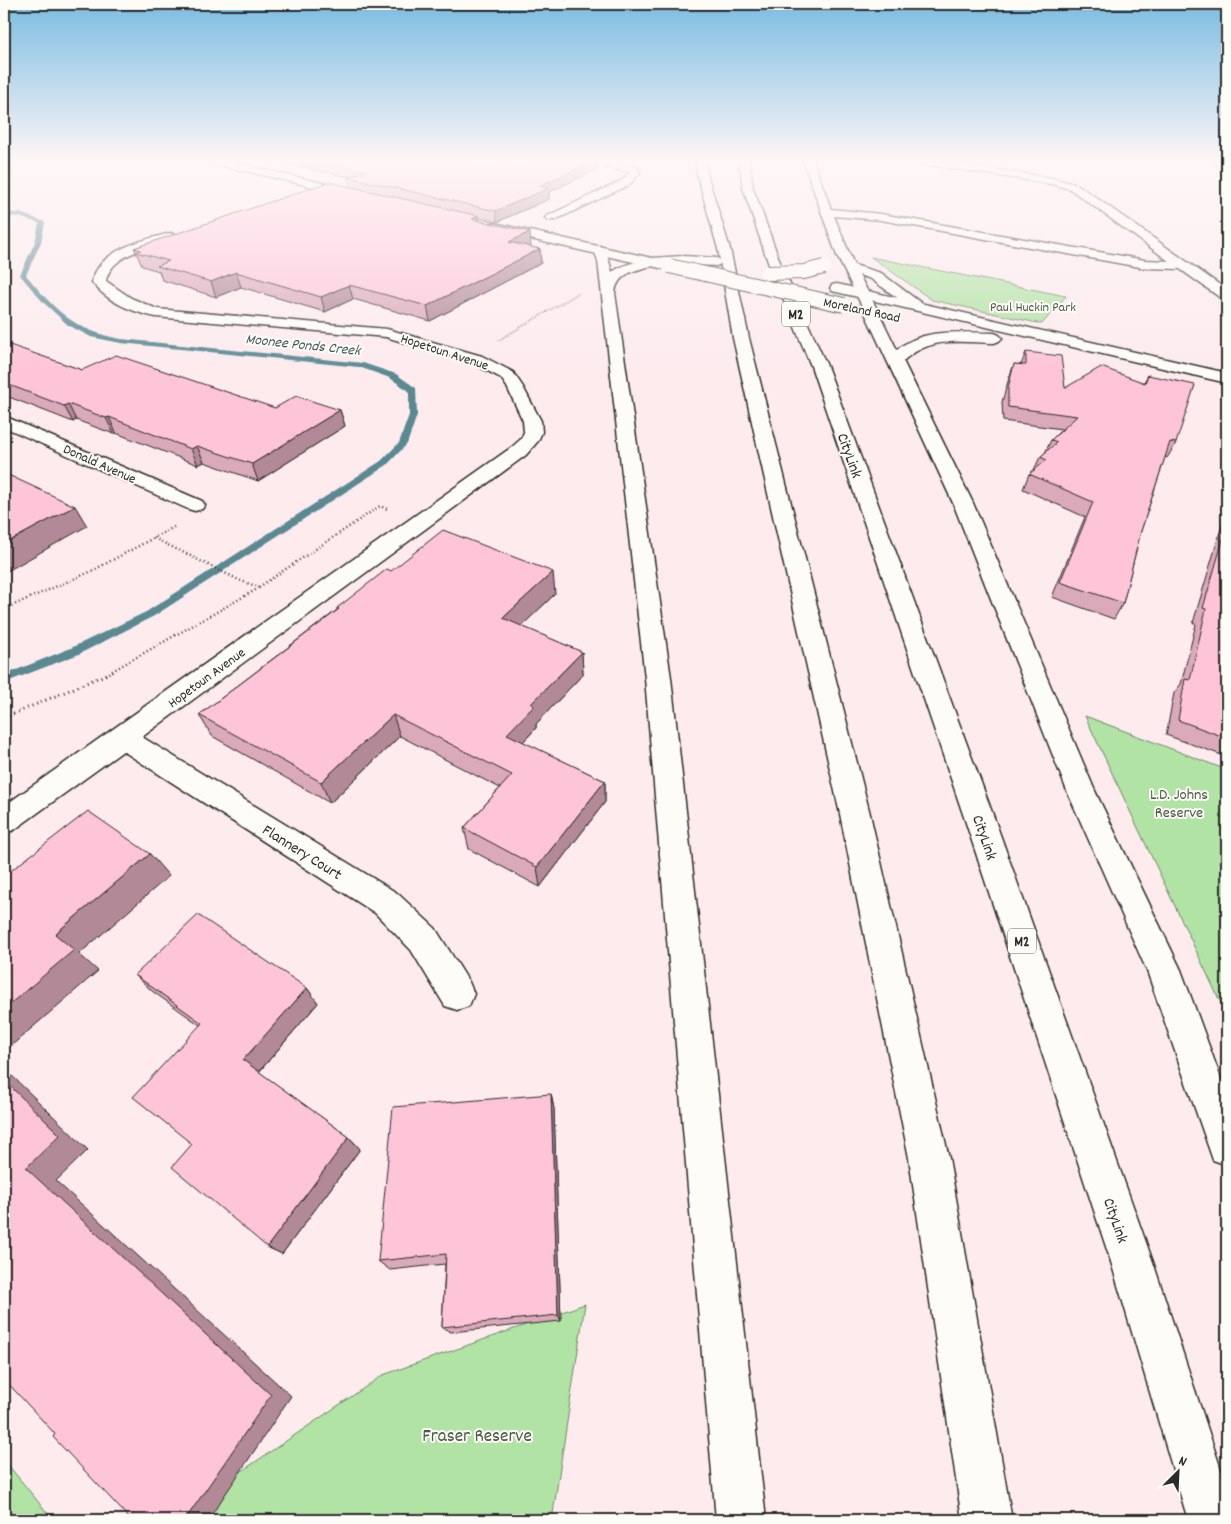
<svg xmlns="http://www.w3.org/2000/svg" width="1231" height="1524" font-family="Dekko,sans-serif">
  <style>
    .green { fill: #b1e3a4; stroke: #6e8768 }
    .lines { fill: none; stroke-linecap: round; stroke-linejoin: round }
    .stream { fill: #5a8992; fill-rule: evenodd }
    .minor-casing { stroke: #2b2b2b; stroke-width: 3 }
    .major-casing { stroke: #2b2b2b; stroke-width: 3 }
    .highway-casing { stroke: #2b2b2b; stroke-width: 3 }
    .path-far2 { stroke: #2b2b2b; stroke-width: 2; stroke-dasharray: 0.5 2; stroke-linecap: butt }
    .path-far1 { stroke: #2b2b2b; stroke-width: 2.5; stroke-dasharray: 1 3; stroke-linecap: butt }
    .path { stroke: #2b2b2b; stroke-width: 3; stroke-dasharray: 1 4; stroke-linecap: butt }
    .minor { fill: #fdfcf7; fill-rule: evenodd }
    .major { fill: #fdfcf7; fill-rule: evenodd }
    .highway { fill: #fdfcf7; fill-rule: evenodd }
    .minor-bridge-casing { stroke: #2b2b2b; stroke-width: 16; stroke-linecap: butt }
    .major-bridge-casing { stroke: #2b2b2b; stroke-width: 16; stroke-linecap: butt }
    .minor-bridge { stroke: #fdfcf7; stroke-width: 14 }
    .major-bridge { stroke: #fdfcf7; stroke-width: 14 }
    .wall { fill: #daa9ba; stroke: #2b2b2b }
    .shaded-wall { fill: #b28997; stroke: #2b2b2b }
    .building { fill: #fec4d8; stroke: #2b2b2b }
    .labels { text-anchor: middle; stroke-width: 4; stroke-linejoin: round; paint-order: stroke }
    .far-park-label { font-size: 14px; fill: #4c5949; stroke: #fdfcf7 }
    .far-street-label { font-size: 14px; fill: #2b2b2b; stroke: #fdfcf7 }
    .shield { fill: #fdfcf7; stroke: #6a6a68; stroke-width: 1 }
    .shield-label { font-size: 15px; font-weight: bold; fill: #2b2b2b }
    .far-water-label { font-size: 15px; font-style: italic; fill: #425a5f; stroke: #fdfcf7 }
    .street-label { font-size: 16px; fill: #2b2b2b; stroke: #fdfcf7 }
    .park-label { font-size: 16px; fill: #4c5949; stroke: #fdfcf7 }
    .near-park-label { font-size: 19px; fill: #4c5949; stroke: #fdfcf7 }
  </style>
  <rect width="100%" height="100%" fill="#fdebee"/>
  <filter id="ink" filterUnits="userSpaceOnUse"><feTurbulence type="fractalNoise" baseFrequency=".02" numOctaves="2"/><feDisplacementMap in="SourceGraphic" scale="10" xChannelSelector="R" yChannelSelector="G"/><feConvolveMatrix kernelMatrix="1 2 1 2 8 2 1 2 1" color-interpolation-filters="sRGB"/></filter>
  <g filter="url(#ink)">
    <!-- green -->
    <path class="green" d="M 871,257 L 1066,296 L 1042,324 L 932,300 Z
      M 1085,716 L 1227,770 L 1227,1016 Z
      M 585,1304 L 552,1520 L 170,1520 L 383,1375 Z
      M 4,1460 L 53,1520 L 4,1520 Z"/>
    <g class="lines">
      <!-- stream -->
      <path class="stream" d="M 4,212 L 20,213 L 45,222 L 41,242 L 26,275 C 56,311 73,330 121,339 L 363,363 L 396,374 L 416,388 L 417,415 L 407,444 L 387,465 L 154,616 L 79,654 L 4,683 L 4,675 L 71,648 L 146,612 L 381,461 L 399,443 L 409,415 L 409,391 L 390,378 L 359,367 L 121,343 L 91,337 L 68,325 L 43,302 L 20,275 L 35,242 L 39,223 L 19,217 L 4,216 Z"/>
      <!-- minor casing -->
      <g class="minor-casing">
        <path id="minor" d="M 583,160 L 602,160 L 634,167 L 638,168 L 640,173 L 629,185 L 555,220 L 547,220 L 545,218 L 547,216 L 621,181 L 630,172 L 584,162 Z
          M 803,160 L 813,160 L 831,209 L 881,214 L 1145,260 L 1169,261 L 1070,189 L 1051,184 L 917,163 L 912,160 L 936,160 L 1052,178 L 1078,185 L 1227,290 L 1227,300 L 1222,299 L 1180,269 L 1145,268 L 881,220 L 834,216 L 854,265 L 881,273 L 925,306 L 923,309 L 913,309 L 871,279 L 859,275 L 878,311 L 876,314 L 866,314 L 837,256 Z
          M 1209,160 L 1221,160 L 1227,164 L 1227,171 Z
          M 171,233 L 177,237 L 175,240 C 153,247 111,253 106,281 L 131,298 L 157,309 L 387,329 L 482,356 L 513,372 L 523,387 L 541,421 L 542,432 L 538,441 L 526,455 L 142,737 L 397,893 L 435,928 L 469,982 L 474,994 L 469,1006 L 457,1010 L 445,1006 L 411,950 L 375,913 L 123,751 L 14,830 L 4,834 L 4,806 L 512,447 L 521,439 L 524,432 L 523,421 L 507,387 L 501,378 L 470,362 L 386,337 L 156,317 C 133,312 107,302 92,282 C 99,249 143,240 171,233 Z
          M 4,416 L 202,501 L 205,505 L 202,509 L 195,511 L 188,509 L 4,427 Z"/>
      </g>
      <!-- major casing -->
      <g class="major-casing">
        <path id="major" d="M 205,160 L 223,160 L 357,191 L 362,194 L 357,197 L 210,163 Z
          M 494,223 L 652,258 L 683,256 L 717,258 L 723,262 L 717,266 L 674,264 L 674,269 L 669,270 L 490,230 L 488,227 L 490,224 Z
          M 837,284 L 1227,373 L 1227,383 L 832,291 L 830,288 L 832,285 Z"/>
      </g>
      <!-- highway casing -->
      <g class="highway-casing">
        <path id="highway" d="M 696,160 L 706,160 L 707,174 L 730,249 L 749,338 L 870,814 L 949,1158 L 1012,1520 L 962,1520 L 909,1158 L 840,814 L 733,338 L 718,249 L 697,174 Z
          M 739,160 L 749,160 L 753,188 L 780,262 L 827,366 L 996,823 L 1153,1262 L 1227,1488 L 1227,1520 L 1188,1520 L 1111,1262 L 966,823 L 811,366 L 768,262 L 743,188 Z
          M 600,246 L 606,250 L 612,272 C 624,264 638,261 652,258 L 658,262 L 657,265 C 639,269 617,272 615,293 L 671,678 L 766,1520 L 716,1520 L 645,678 L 598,261 L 594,250 Z
          M 871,307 L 876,308 L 878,311 L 897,350 C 923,327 962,333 994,333 L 999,335 L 1002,338 L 999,341 L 994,343 C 959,342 931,336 903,361 L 973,503 L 1095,791 L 1181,970 L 1227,1095 L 1227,1165 L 1213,1160 L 1147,971 L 1067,791 L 953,503 L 864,311 L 866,308 Z"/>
      </g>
      <!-- path-far2 -->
      <path class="path-far2" d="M 499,340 L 579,293"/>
      <!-- path-far1 -->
      <path class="path-far1" d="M 154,538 L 241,581 L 259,587 L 380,506 L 387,509
        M 4,609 L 90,572 L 174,527
        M 105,675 L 259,588"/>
      <!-- path -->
      <path class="path" d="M 4,718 L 107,674"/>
      <!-- minor -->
      <use href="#minor" class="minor"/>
      <!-- major -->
      <use href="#major" class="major"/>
      <!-- highway -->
      <use href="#highway" class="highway"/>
      <!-- minor-bridge casing -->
      <g class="minor-bridge-casing">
        <path id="minor-bridge" d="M 767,273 L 804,272 L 824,267"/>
      </g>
      <!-- major-bridge casing -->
      <g class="major-bridge-casing">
        <path id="major-bridge" d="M 669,266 L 844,305"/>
      </g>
      <!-- minor-bridge -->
      <use href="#minor-bridge" class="minor-bridge"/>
      <!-- major-bridge -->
      <use href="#major-bridge" class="major-bridge"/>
    </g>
    <!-- wall -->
    <path class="wall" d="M 269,160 L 596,160 L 596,170 L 549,192 L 549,199 L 497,222 L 479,218 L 480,221 L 531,246 L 529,247 L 540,249 L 541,263 L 430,321 L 353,299 L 325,312 L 241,287 L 216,297 L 162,280 L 159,271 L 142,266 L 134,248 L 350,186 L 348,177 L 349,177 Z
      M 4,340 L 6,344 L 82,370 L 275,408 L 340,410 L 345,426 L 258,481 L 204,462 L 198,465 L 116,433 L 114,434 L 76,420 L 73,422 L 4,395 Z
      M 1026,352 L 1065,388 L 1144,382 L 1148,375 L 1176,443 L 1167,458 L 1165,457 L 1141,531 L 1123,603 L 1114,619 L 1052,597 L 1085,517 L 1023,489 L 1029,474 L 1034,470 L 1040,457 L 1045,453 L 1051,440 L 1062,429 L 1003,421 L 1002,402 L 1009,378 L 1014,364 L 1021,365 Z
      M 1227,490 L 1227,757 L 1166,735 L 1174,693 L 1181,684 L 1196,624 L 1193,623 L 1225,515 L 1224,506 Z
      M 391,571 L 555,594 L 521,626 L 582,652 L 583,674 L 536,724 L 536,728 L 523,742 L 605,781 L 605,802 L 540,887 L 469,849 L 464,828 L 500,788 L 400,736 L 330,803 L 212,736 L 199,715 L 337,610 L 337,608 Z
      M 135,975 L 307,988 L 318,1003 L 259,1072 L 349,1137 L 360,1149 L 282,1254 L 267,1247 L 192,1144 L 200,1025 L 152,991 Z
      M 551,1094 L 554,1109 L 561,1321 L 451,1332 L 442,1327 L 445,1264 L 390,1270 L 378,1261 Z"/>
    <!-- shaded-wall -->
    <path class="shaded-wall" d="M 596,160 L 596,170 L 549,192 L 549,199 L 497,222 L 496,211 L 539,186 Z
      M 479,216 L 481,230 L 472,219 Z
      M 530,232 L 531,246 L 510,256 L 509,242 Z
      M 540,249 L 541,263 L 430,321 L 427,306 Z
      M 236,272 L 241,287 L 216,297 L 211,282 Z
      M 349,285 L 353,299 L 325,312 L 321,297 Z
      M 68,404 L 76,420 L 73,422 L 64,406 Z
      M 340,410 L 345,426 L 258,481 L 252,464 Z
      M 109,417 L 116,433 L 114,434 L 106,418 Z
      M 197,446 L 204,462 L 198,465 L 191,449 Z
      M 75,506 L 87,526 L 4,573 L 4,544 Z
      M 553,572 L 555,594 L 506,641 L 503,618 Z
      M 582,652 L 583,674 L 536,724 L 536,728 L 510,756 L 507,734 L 531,704 Z
      M 393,715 L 400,736 L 330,803 L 321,782 Z
      M 605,781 L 605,802 L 540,887 L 537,867 Z
      M 150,854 L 169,876 L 79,954 L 98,971 L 4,1052 L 4,1009 L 55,934 Z
      M 307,988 L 318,1003 L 257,1074 L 243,1060 Z
      M 4,1068 L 88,1150 L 56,1181 L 291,1396 L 208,1520 L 185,1520 L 26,1168 L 4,1080 Z
      M 551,1094 L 554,1109 L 561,1321 L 558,1315 Z
      M 349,1137 L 360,1149 L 282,1254 L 267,1247 Z"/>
    <!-- building -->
    <path class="building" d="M 313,160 L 596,160 L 539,186 L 549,188 L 496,211 L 348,177 L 366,171 Z
      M 329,182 L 479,216 L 472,219 L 530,232 L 509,242 L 540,249 L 427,306 L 349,285 L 321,297 L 236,272 L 211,282 L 157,266 L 169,261 L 136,252 L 141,250 L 134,248 Z
      M 4,343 L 82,370 L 116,355 L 275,408 L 296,396 L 340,410 L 252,464 L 197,446 L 191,449 L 109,417 L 106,418 L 68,404 L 64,406 L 4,383 Z
      M 1026,352 L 1061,356 L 1065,388 L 1101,367 L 1145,383 L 1148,375 L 1195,385 L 1176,443 L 1170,442 L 1141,531 L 1123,603 L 1060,582 L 1093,502 L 1029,474 L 1047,460 L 1040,457 L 1057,442 L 1051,440 L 1077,416 L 1008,407 L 1008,388 L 1014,364 L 1026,365 Z
      M 4,473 L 75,506 L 4,544 Z
      M 1227,526 L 1227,738 L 1178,720 L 1185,679 L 1190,680 L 1206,609 L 1203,608 Z
      M 443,530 L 553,572 L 503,618 L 582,652 L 531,704 L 534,706 L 507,734 L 605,781 L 537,867 L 464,828 L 512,775 L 393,715 L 321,782 L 199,715 L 339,609 L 337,608 L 387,569 L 391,571 Z
      M 88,811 L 150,854 L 55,934 L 74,950 L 4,1009 L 4,876 Z
      M 198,915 L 307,988 L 243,1060 L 349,1137 L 267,1247 L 172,1167 L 192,1144 L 133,1097 L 202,1023 L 135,975 Z
      M 4,1080 L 60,1135 L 26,1168 L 271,1395 L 185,1520 L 131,1520 L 53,1437 L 55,1434 L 4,1379 Z
      M 551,1094 L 558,1315 L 442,1327 L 446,1254 L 378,1261 L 393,1107 Z"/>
  </g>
  <!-- sky -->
  <linearGradient id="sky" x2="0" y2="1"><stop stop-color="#7bbce1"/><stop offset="0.43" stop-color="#fef6f7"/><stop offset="1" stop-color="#fef6f7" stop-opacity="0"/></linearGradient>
  <rect width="1231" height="373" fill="url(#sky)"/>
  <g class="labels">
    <!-- far-park labels -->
    <g class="far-park-label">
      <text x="1033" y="311">Paul Huckin Park</text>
    </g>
    <!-- far-street labels -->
    <g class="far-street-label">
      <text transform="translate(862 309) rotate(12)" y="5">Moreland Road</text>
      <text transform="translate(445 351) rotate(18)" y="5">Hopetoun Avenue</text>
      <text transform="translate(100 463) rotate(24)" y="5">Donald Avenue</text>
      <text transform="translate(206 677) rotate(-36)" y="5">Hopetoun Avenue</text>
    </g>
    <!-- shield labels -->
    <g class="shield">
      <rect x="782" y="301.5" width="28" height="25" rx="4"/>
      <rect x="1008" y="928.5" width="28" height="25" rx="4"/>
    </g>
    <g class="shield-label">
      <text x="796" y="319">M2</text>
      <text x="1022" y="946">M2</text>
    </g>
    <!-- far-water labels -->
    <g class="far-water-label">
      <text transform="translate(303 344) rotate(6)" y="5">Moonee Ponds Creek</text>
    </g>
    <!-- street labels -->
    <g class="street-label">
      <text transform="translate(851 455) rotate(70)" y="6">CityLink</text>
      <text transform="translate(986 837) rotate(71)" y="6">CityLink</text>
      <text transform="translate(303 851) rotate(32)" y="6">Flannery Court</text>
      <text transform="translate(1117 1220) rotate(71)" y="6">CityLink</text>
    </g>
    <!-- park labels -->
    <g class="park-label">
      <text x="1179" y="799">L.D. Johns<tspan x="1179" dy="18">Reserve</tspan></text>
    </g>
    <!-- near-park labels -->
    <g class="near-park-label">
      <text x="477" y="1441">Fraser Reserve</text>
    </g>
  </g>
  <!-- margin -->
  <rect width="1231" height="1524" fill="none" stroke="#fdfcf7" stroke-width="20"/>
  <rect x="10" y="10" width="1211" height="1504" fill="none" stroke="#2b2b2b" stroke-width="2" filter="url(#ink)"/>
  <!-- north arrow -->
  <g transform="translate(1178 1472) rotate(24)" stroke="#fdfcf7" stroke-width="4" paint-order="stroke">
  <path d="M0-4L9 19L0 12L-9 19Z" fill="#2b2b2b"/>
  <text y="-8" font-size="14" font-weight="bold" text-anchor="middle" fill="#2b2b2b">N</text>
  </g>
</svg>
